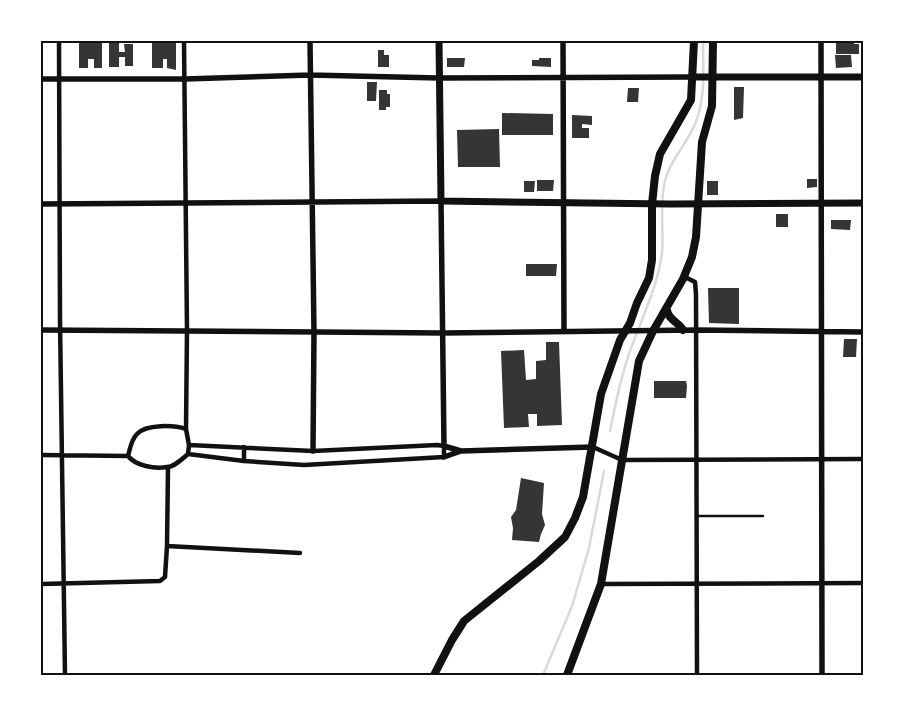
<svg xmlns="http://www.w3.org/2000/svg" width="904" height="716" font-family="'PT Sans Narrow',sans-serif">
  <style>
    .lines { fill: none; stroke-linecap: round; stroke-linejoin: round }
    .stream { stroke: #d9d9d9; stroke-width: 2.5 }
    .building { fill: #353535 }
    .service { stroke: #111; stroke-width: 2.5 }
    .minor { stroke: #111; stroke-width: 4.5 }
    .tertiary { stroke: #111; stroke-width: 5.5 }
    .secondary { stroke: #111; stroke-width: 7 }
    .primary { stroke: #111; stroke-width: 8 }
    .neatline { fill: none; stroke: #111; stroke-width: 2 }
  </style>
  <rect width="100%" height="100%" fill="#fff"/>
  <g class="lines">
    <!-- stream -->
    <path class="stream" d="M 610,431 C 616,401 622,372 633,343 C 644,314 658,284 662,253 C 664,229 659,205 665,181 C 670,160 687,144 695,124 C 706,98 703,68 703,41
      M 543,675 L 572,606 L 589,548 L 604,471"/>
  </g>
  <!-- building -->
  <path class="building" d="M 79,41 L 102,41 L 102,68 L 94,68 L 94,59 L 88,59 L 88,68 L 79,68 Z
    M 152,41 L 176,41 L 176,70 L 167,68 L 167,59 L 163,59 L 163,68 L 152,68 Z
    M 843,41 L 854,41 L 854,44 L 859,44 L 859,54 L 836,54 L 836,43 L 843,43 Z
    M 119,42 L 119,52 L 125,52 L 124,44 L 133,44 L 133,66 L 125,66 L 125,57 L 119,57 L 119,67 L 109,67 L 109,43 Z
    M 378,50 L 384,50 L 384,55 L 389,55 L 389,67 L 378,67 Z
    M 835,55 L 851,55 L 852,67 L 836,68 Z
    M 447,58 L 465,58 L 464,67 L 447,67 Z
    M 539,58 L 551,58 L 551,67 L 532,66 L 532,60 L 539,60 Z
    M 367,82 L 377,82 L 376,101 L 367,101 Z
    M 734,87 L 744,87 L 743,118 L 734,120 Z
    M 628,88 L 639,88 L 638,102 L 627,102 Z
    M 379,90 L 387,90 L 387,94 L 390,94 L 390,107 L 386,107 L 386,110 L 379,110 Z
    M 502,113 L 553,114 L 553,135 L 502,135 Z
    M 572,115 L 592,116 L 592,125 L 582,124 L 582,128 L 589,128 L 589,138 L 572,138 Z
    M 499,129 L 500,167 L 458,167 L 457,130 Z
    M 807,179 L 817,179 L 817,187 L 807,188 Z
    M 537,180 L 554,180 L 553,191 L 537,191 Z
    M 524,181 L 535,181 L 534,192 L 524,192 Z
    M 707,181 L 718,181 L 718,195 L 707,195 Z
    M 776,214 L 788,214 L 788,227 L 776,227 Z
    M 831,220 L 851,220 L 850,230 L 831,229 Z
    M 526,264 L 557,264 L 556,276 L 526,276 Z
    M 708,288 L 739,288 L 739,324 L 709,323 Z
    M 844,339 L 857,339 L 856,357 L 843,357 Z
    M 546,342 L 559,342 L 562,425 L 537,426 L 537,414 L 528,414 L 529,427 L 504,428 L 501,351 L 524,350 L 526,380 L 536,379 L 536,361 L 546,360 Z
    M 654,381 L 686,381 L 687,386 L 686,398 L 654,398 Z
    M 521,478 L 544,483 L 542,514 L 545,525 L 541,534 L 539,542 L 512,540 L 513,528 L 511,517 L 516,510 Z"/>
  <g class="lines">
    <!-- service -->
    <path class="service" d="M 697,516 L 763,516"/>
    <!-- minor -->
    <path class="minor" d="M 59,41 L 60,320 L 65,675
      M 184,41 L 187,330 L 186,429
      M 683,279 L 687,278 L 695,282 L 696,294 L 697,675
      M 593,447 L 622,460 L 863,459
      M 188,454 L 244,461 L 304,465 L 444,457 L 444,446 L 437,445 L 313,451 L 189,445
      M 41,455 L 128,456
      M 128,456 C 130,449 131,440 137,434 C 146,424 174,425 186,429 L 189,445 L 188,454
      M 128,456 C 136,466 154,469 167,467 C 174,467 182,459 188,454
      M 244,461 L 244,447
      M 167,546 L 300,553
      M 41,584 L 160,581 L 165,577 L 167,546 L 168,468
      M 601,584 L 863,583"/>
    <!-- tertiary -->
    <path class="tertiary" d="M 310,41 L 314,332 L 313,451
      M 563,41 L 564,331
      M 821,41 L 822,675
      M 41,79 L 185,79 L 310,75 L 439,78 L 692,77
      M 41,204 L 441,201 L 444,446 L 461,451
      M 41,330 L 443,333 L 697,330 L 863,332
      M 444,457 L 461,451 L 593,447"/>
    <!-- secondary -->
    <path class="secondary" d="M 439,41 L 441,201 L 670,204 L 863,203
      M 692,77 L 863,77"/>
    <!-- primary -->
    <path class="primary" d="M 667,310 C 668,320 679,322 683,330
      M 434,675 L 452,640 L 464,621 L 539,561 L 565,537 L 575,518 L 583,497 L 601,394 L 620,340 L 630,323 L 637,303 L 649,278 L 652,260 L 652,204 L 655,176 L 660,154 L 691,100 L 694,41
      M 567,675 L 601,584 L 639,361 L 653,331 L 683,279 L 692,257 L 696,237 L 702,142 L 712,106 L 713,41"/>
  </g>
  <!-- border -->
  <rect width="904" height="716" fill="none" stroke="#ffffff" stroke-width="85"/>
  <rect x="42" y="42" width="820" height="632" class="neatline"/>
</svg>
